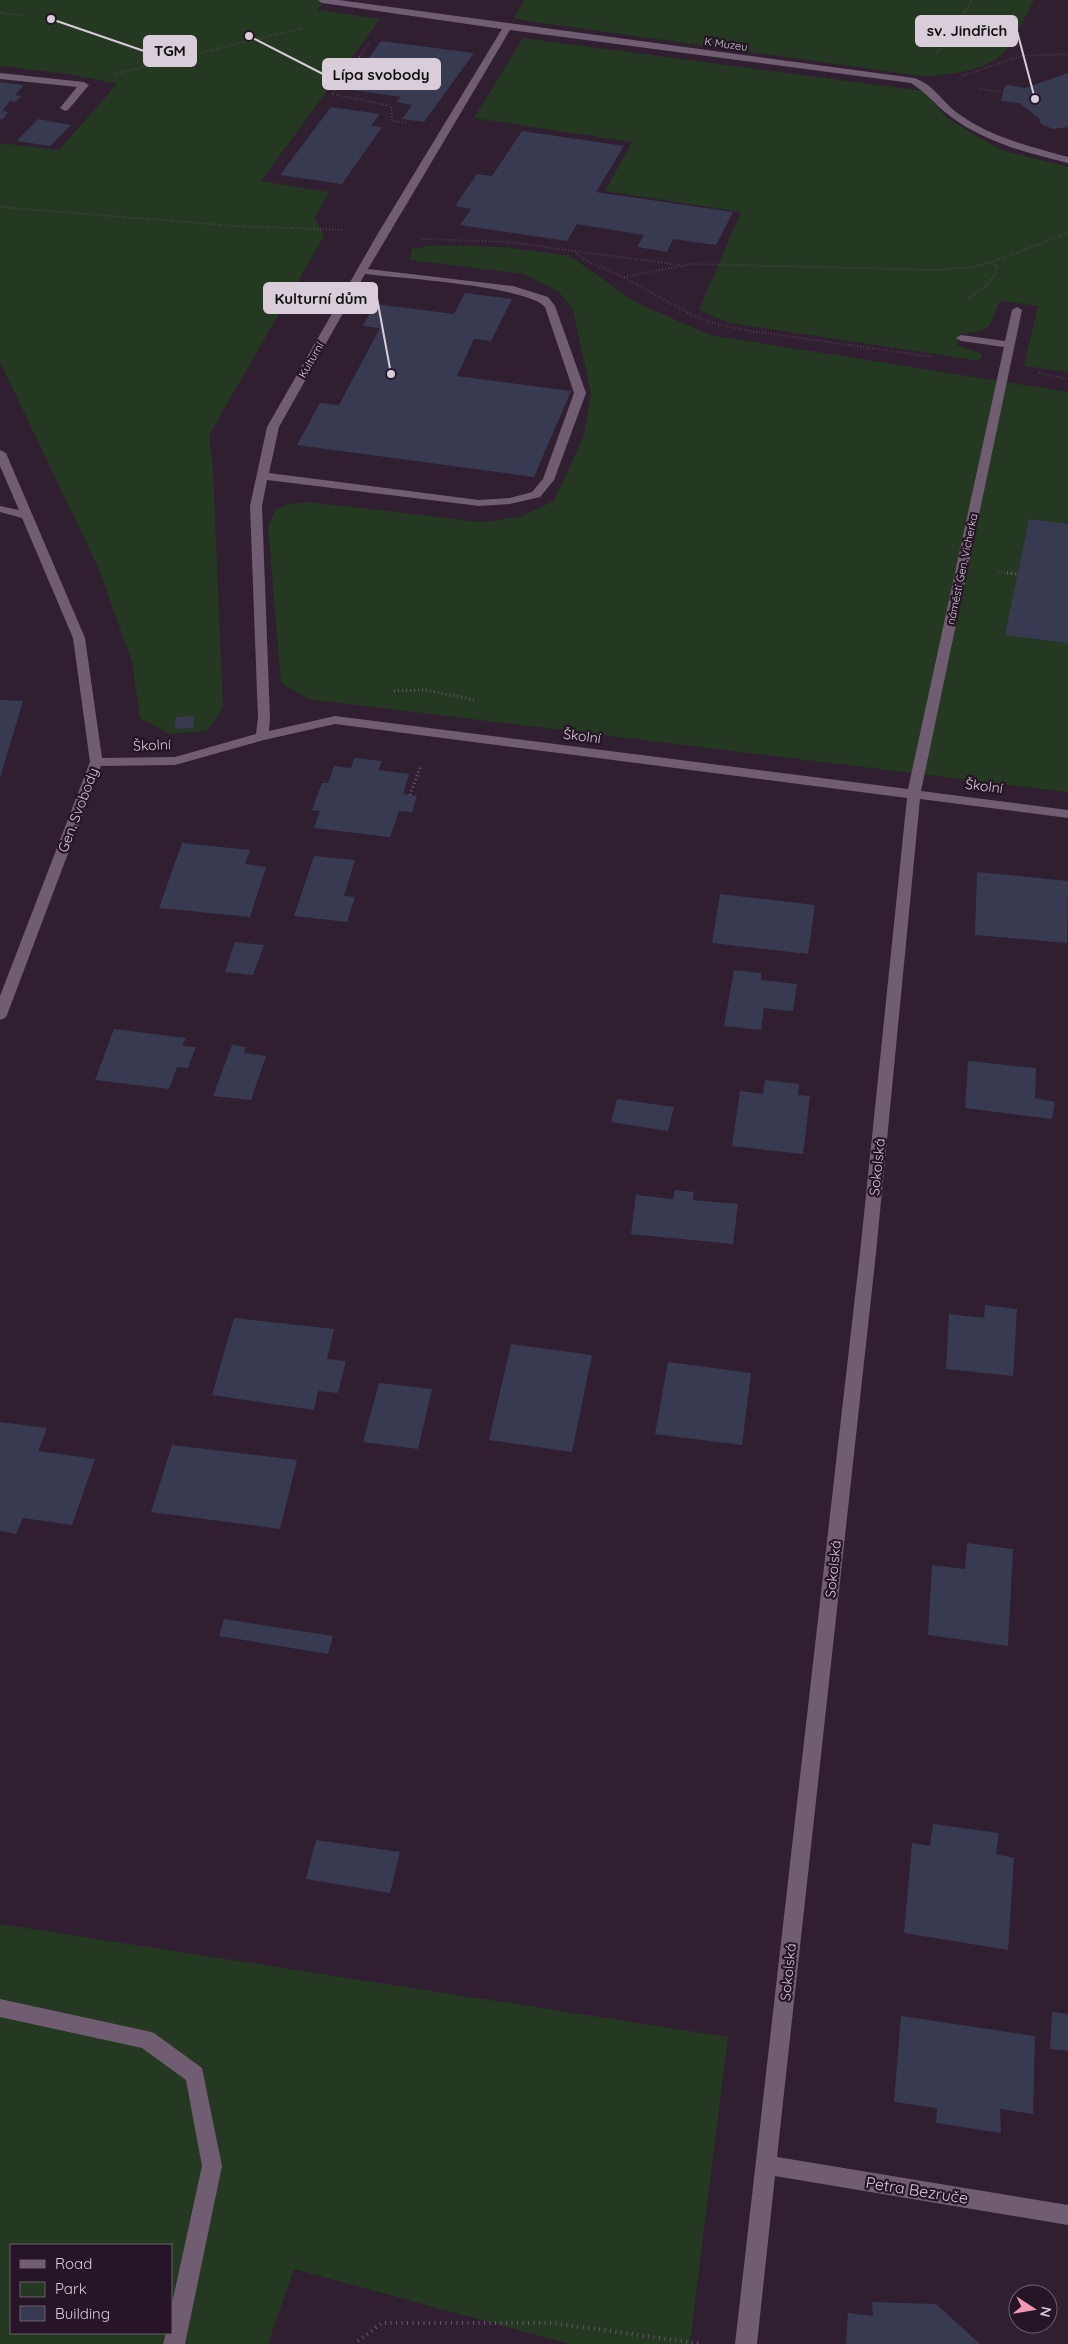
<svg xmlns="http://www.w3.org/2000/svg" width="1068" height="2344" font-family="Quicksand,sans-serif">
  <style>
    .green { fill: #253821; fill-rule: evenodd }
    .building { fill: #383a51 }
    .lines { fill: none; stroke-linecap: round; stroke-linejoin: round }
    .path-far2 { stroke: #665767; stroke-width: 2; stroke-dasharray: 0.5 2.5; stroke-linecap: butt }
    .path-far1 { stroke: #665767; stroke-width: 3; stroke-dasharray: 1 3; stroke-linecap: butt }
    .path { stroke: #665767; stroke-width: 4; stroke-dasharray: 1 4.5; stroke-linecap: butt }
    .minor { fill: #705d72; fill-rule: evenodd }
    .labels { text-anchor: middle; stroke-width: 4.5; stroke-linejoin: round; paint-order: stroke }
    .far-street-label { font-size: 11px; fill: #d8cdd9; stroke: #251527 }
    .street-label { font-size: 14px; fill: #d8cdd9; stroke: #251527 }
    .near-street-label { font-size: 16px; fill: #d8cdd9; stroke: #251527 }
    .leader { fill: none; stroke: #d8cdd9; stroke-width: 2 }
    .callout-dot { fill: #d8cdd9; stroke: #251527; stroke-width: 2 }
    .callout { fill: #d8cdd9; stroke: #d8cdd9; stroke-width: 2 }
    .callout-label { font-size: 15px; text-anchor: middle; font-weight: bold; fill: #111 }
  </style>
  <rect width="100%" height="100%" fill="#2f1f31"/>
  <!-- green -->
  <path class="green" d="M 0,0 L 324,0 L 318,10 L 380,19 L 261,181 L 329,192 L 315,218 L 324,236 L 209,435 L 213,469 L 223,708 L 207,731 L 169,734 L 140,718 L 132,662 L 98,567 L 0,362 L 0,143 L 59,150 L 117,84 L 69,74 L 0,66 Z
    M 524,0 L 1034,0 C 1027,13 1012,45 1003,54 C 985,71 945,76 921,76 L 534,22 L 513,18 Z
    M 523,38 L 923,91 L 947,118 L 1001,150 L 1068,167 L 1068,372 L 1024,366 L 1038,306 L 1000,301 C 988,330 991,331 960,334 L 957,345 L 982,354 L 980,361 L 730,323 L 699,310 L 741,212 L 605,191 L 632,142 L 474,118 Z
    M 435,245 L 504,247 L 570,256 L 635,302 L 710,335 L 1068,392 L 1068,792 L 308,699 L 281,683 L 268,526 L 276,509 L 291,504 L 310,502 L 481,522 L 520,517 L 554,501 L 584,435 L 591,393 L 573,310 L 559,292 L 524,274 L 410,260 L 412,249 Z
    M 0,1924 L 728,2037 L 690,2344 L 570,2344 L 294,2269 L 268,2344 L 0,2344 ZM 11,2245 L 171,2245 L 171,2333 L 11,2333 Z"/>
  <!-- building -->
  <path class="building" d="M 381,41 L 474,53 L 424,122 L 402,119 L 412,105 L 396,102 L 401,97 L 346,89 Z
    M 1068,73 L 1068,127 L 1053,129 L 1041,124 L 1039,118 L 1019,103 L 1001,101 L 1004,88 L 1008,85 L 1025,88 Z
    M 0,82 L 24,85 L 15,95 L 21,96 L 15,102 L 10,101 L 2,111 L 8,112 L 3,119 L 0,119 Z
    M 331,107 L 380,114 L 371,126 L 382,127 L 342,184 L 280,175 Z
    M 38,119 L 71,125 L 50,146 L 17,141 Z
    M 522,131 L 624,146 L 596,192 L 733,212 L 716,245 L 673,239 L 667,252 L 637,247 L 644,235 L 577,224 L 567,241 L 460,225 L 471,209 L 455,206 L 477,174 L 492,176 Z
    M 465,293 L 512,299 L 491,341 L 474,339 L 457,376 L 571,391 L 534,477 L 297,445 L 320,403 L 339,405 L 380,328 L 363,326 L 375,304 L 454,314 Z
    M 1029,519 L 1068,524 L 1068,643 L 1005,635 Z
    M 0,700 L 23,701 L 0,778 Z
    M 194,716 L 193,728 L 175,729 L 176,717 Z
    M 354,758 L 382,761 L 378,770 L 409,774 L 403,794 L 417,796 L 412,812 L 399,811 L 390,837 L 314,828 L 320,811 L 312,810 L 322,783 L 328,783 L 334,766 L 351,768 Z
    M 182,843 L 250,850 L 245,864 L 266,867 L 250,917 L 159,908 Z
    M 314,856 L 355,860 L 344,896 L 355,897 L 347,922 L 294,916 Z
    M 977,872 L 1068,881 L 1067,943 L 975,935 Z
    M 720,894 L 815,905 L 808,954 L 712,943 Z
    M 235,942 L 264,945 L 253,975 L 225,972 Z
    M 734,970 L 761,973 L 761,980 L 797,984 L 793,1011 L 764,1008 L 761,1030 L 724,1026 Z
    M 114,1029 L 186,1038 L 182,1046 L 196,1047 L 188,1068 L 177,1067 L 169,1089 L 95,1080 Z
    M 232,1045 L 246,1047 L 244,1053 L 266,1056 L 251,1100 L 213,1096 Z
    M 968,1061 L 1036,1068 L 1035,1098 L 1055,1102 L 1052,1119 L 965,1108 Z
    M 765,1080 L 799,1084 L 798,1095 L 810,1096 L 803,1154 L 732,1146 L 740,1091 L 763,1094 Z
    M 617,1099 L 674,1107 L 668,1131 L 611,1122 Z
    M 675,1190 L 694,1192 L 693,1200 L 738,1204 L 733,1244 L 631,1234 L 636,1195 L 673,1199 Z
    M 985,1305 L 1017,1309 L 1013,1376 L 946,1369 L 949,1314 L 984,1318 Z
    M 234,1318 L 334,1329 L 327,1359 L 346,1361 L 338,1393 L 318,1391 L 314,1410 L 212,1395 Z
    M 511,1344 L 592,1355 L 572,1452 L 489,1440 Z
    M 668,1362 L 751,1373 L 742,1445 L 655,1434 Z
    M 379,1383 L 432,1389 L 418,1449 L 363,1442 Z
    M 0,1422 L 47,1428 L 38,1451 L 95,1459 L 72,1525 L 23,1518 L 16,1534 L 0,1531 Z
    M 172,1445 L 297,1460 L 280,1529 L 151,1512 Z
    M 967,1543 L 1013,1549 L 1008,1646 L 928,1635 L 932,1565 L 965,1569 Z
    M 224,1619 L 333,1636 L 328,1654 L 219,1636 Z
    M 933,1824 L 999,1833 L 996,1854 L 1014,1858 L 1008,1950 L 904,1933 L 912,1843 L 930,1846 Z
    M 316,1840 L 400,1852 L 390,1893 L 306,1879 Z
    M 1052,2012 L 1068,2014 L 1068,2051 L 1050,2049 Z
    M 901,2016 L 1035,2036 L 1033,2114 L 1000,2109 L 1001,2133 L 936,2123 L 937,2108 L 894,2102 Z
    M 872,2302 L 936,2304 L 980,2344 L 846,2344 L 848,2313 L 873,2316 Z"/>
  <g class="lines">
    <!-- path-far2 -->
    <path class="path-far2" d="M 0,13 L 27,16
      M 370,42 L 332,94 L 391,106 L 392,121 L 408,123
      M 936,53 L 944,46 L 972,0
      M 359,57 L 365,63
      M 114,74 L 303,28
      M 962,76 L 1021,56 L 1068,54
      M 979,89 L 1001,92
      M 0,207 L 235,226 L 343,230
      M 422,239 L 509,242 L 574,251 L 585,260 L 623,277 L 692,315 L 709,322 L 744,330 L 934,357
      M 575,251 L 680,265
      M 624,277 L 692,264 L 937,270 L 972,267 L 992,262 L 1068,233
      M 968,299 C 980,290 995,282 997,266 L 992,263
      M 1039,373 L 1068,379
      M 998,572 L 1017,574"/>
    <!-- path-far1 -->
    <path class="path-far1" d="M 1007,573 L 1017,574
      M 394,691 L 425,690 L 476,700
      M 410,795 L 421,765"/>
    <!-- path -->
    <path class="path" d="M 358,2341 L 382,2323 L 553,2323 L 702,2344"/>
    <!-- minor -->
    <path class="minor" d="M 318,0 L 339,0 L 914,78 C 933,84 942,101 956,112 C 989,137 1029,146 1068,157 L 1068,163 C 1027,153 984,142 950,116 C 936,106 927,93 911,83 L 510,30 L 368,269 L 513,286 L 548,297 L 555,306 L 586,393 L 554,480 L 540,497 L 510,504 L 479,506 L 267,480 L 262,506 L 270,718 L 269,731 L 335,716 L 908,789 L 1004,347 L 961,341 L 956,338 L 961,335 L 1005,341 L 1012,310 L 1017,307 L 1022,310 L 921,791 L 1068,810 L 1068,818 L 920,799 L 876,1253 L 777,2157 L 1068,2205 L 1068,2225 L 775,2176 L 757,2344 L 735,2344 L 860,1253 L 907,798 L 335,724 L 264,740 L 175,765 L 101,766 L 7,1015 L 5,1018 L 0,1020 L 0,996 L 90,762 L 73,638 L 22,518 L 0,512 L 0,506 L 19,510 L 0,466 L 0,450 L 6,453 L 85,638 L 102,758 L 175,757 L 256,734 L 258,718 L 250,506 L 267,427 L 377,235 L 502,29 L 322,3 ZM 365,274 C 398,278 527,286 545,307 L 574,393 L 543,479 L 532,492 L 510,498 L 479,500 L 269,473 L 279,427 Z
      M 0,73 L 84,82 L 89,85 L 68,110 L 65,111 L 60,108 L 77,87 L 0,79 Z
      M 0,1999 L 147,2031 L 154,2033 L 202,2068 L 222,2166 L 185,2344 L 163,2344 L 166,2333 L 171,2333 L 171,2308 L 202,2166 L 186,2080 L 142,2048 L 0,2017 Z"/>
  </g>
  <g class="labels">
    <!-- far-street labels -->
    <g class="far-street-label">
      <text transform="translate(726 44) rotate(8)" y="4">K Muzeu</text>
      <text transform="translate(311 360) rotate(-60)" y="4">Kulturní</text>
      <text transform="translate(962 569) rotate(-78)" y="4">náměstí Gen. Vicherka</text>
    </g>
    <!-- street labels -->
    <g class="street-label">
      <text transform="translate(582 736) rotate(7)" y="5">Školní</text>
      <text transform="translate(152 745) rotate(-2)" y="5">Školní</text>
      <text transform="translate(984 786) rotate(7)" y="5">Školní</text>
      <text transform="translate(78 810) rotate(-69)" y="5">Gen. Svobody</text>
      <text transform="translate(877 1167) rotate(-84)" y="5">Sokolská</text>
      <text transform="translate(833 1569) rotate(-84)" y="5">Sokolská</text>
      <text transform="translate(788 1972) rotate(-84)" y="5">Sokolská</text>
    </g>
    <!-- near-street labels -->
    <g class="near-street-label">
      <text transform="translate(917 2190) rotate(9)" y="6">Petra Bezruče</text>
    </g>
  </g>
  <!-- callouts -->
  <path class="leader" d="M1035 99L1017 31M51 19L144 51M249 36L323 74M391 374L377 298"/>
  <g class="callout-dot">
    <circle cx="1035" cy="99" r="5"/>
    <circle cx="51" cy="19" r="5"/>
    <circle cx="249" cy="36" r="5"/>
    <circle cx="391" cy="374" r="5"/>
  </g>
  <g class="callout">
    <rect x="916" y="16" width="101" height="30" rx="5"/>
    <rect x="144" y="36" width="52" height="30" rx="5"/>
    <rect x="323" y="59" width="117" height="30" rx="5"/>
    <rect x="264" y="283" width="113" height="30" rx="5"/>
  </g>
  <g class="callout-label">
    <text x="967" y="36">sv. Jindřich</text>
    <text x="170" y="56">TGM</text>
    <text x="381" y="80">Lípa svobody</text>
    <text x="321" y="304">Kulturní dům</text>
  </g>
  <!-- legend -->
  <rect x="10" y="2244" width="162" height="90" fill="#251527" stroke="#6d5f6e"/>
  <rect x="20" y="2260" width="25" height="8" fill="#705d72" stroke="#6d5f6e"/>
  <text x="55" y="2269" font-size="15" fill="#d8cdd9">Road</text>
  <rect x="20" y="2282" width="25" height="15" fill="#253821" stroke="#6d5f6e"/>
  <text x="55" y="2294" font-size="15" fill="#d8cdd9">Park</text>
  <rect x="20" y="2306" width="25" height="15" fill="#383a51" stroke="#6d5f6e"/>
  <text x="55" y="2319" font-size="15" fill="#d8cdd9">Building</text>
  <!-- north arrow -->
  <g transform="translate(1033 2309) rotate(102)"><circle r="24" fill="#251527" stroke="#6d5f6e"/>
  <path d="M0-4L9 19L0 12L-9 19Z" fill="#f19ab2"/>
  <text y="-8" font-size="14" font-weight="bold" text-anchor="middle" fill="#d8cdd9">N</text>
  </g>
</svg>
